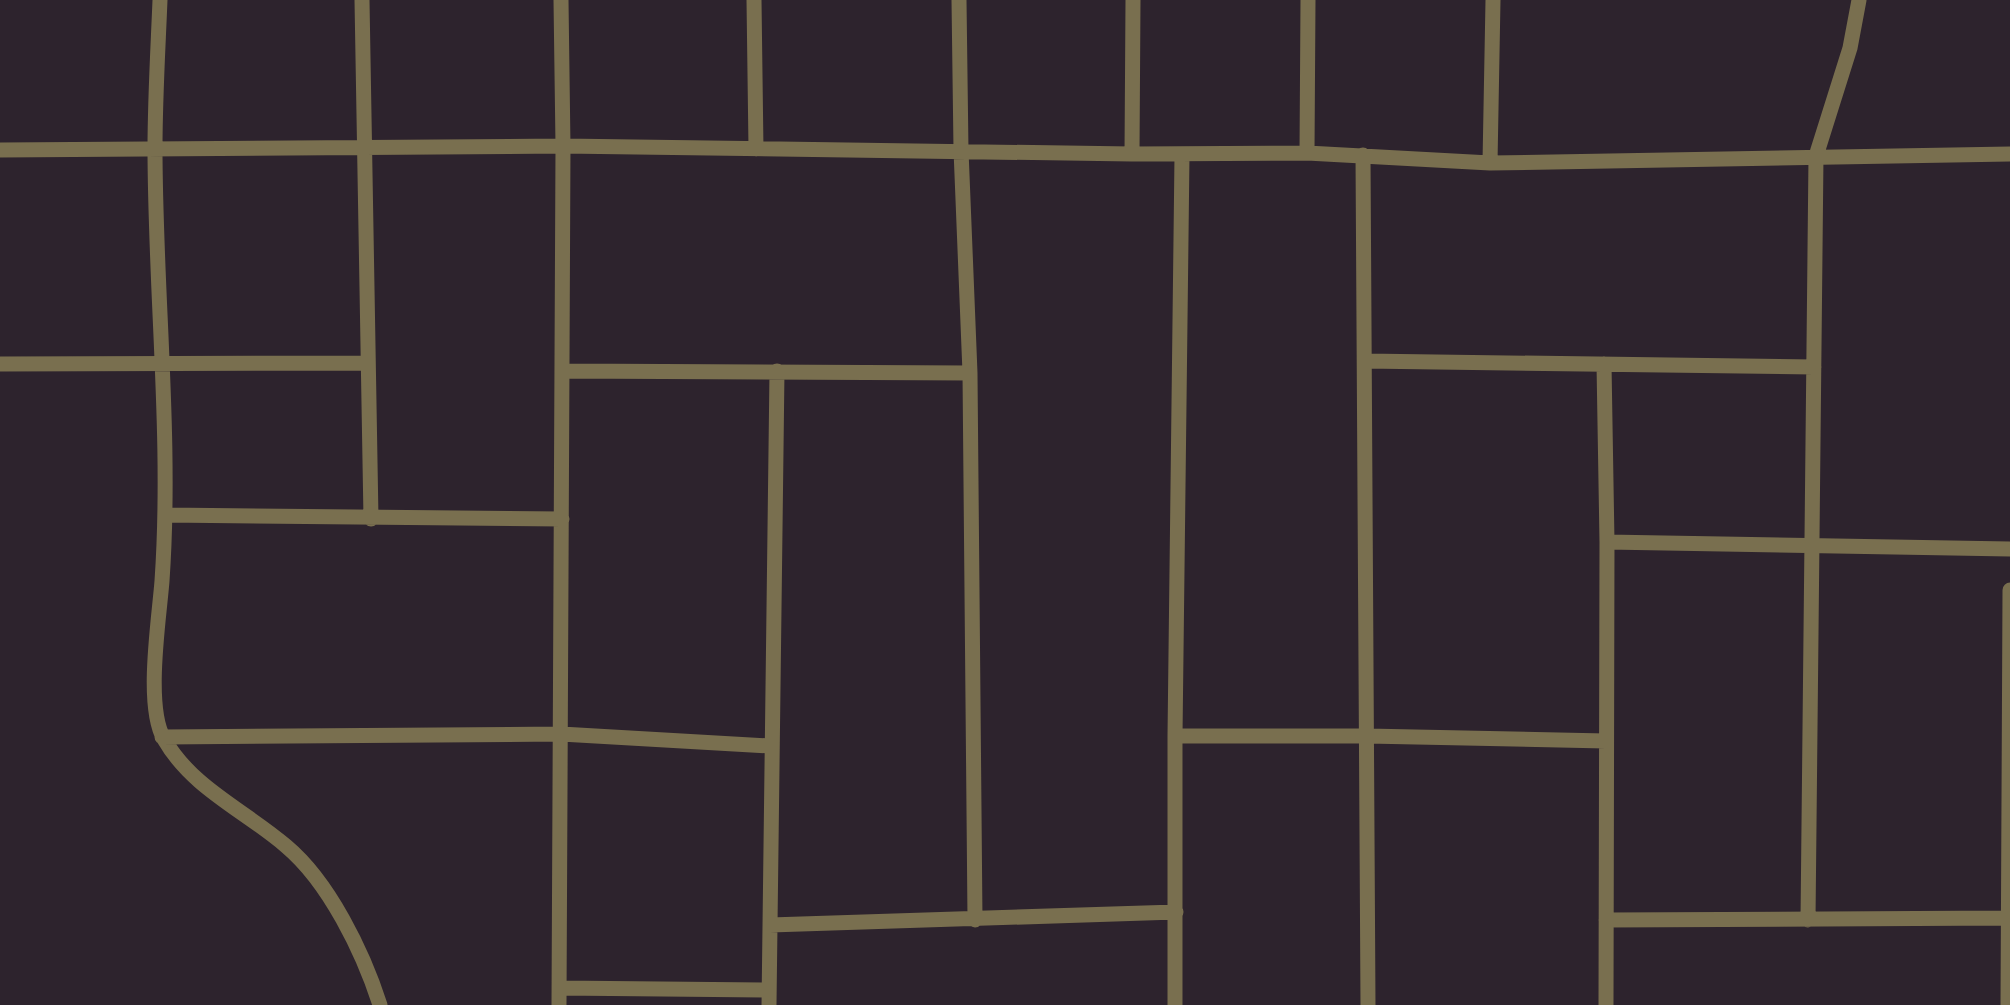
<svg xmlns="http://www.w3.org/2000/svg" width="2010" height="1005" font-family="Mulish,sans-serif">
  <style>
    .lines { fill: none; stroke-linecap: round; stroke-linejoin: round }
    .minor { stroke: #796f4f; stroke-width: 15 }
  </style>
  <rect width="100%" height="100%" fill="#2d232d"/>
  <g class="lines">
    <!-- minor -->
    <path class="minor" d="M 160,0 C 158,49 155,99 155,148 C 155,293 172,437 162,581 C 159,620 145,706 164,739 C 192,788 244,810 286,846 C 329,882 363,952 380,1005
      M 362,0 L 371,519
      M 754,0 L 756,149
      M 959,0 L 961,150 L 970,373 L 975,920
      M 0,150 L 563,146 L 1132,154 L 1307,153 L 1490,163 L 2010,154
      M 1307,153 L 1308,0
      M 1132,154 L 1133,0
      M 1363,155 L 1368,1005
      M 1490,163 L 1493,0
      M 1365,361 L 1814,367
      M 0,364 L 368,363
      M 1604,364 L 1607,542 L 1606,1005
      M 562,371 L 970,373
      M 166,515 L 562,519
      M 1607,542 L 2010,549
      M 1175,736 L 1367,736 L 1606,741
      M 162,737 L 561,734 L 770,746
      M 1606,920 L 2008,918
      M 1808,920 L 1816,156 L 1850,48 L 1859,0
      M 770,925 L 1176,912
      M 559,988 L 769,990
      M 559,1005 L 563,146 L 561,0
      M 769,1005 L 777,371
      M 1175,1005 L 1175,736 L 1182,155
      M 2008,1005 L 2010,590"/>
  </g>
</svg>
